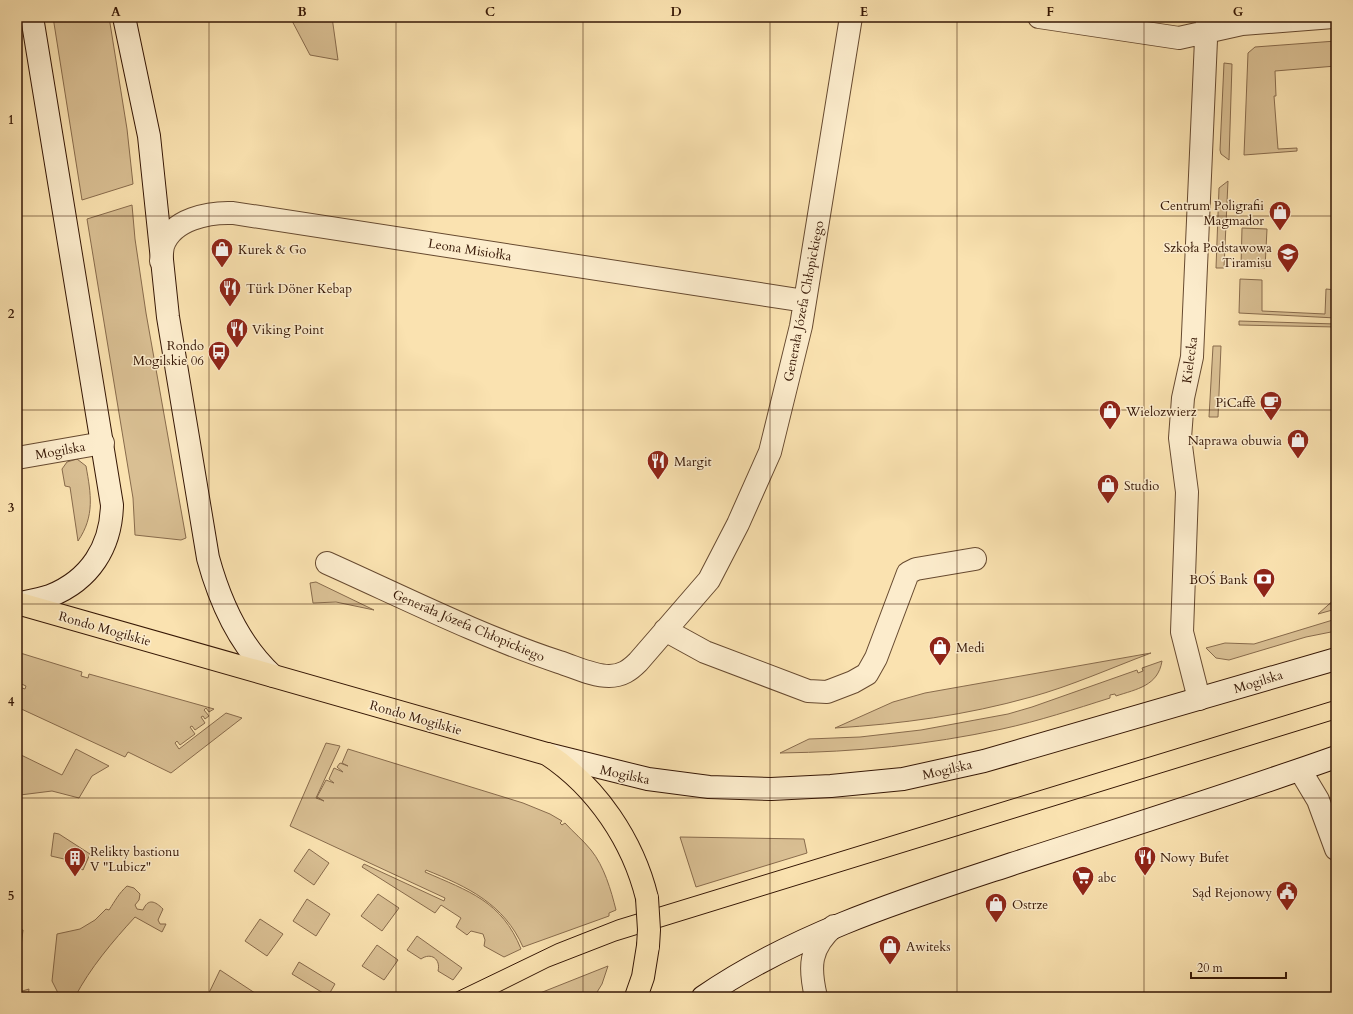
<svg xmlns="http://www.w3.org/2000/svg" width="1353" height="1014" font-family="Cardo,serif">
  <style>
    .green { fill: #d9bf93; stroke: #886b4c }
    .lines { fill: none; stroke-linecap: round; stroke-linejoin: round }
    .street-casing { stroke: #674a30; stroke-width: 24 }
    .secondary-casing { stroke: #361705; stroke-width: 24 }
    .primary-casing { stroke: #361705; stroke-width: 24 }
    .street { stroke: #fceccc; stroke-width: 22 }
    .secondary { stroke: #fceccc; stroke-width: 22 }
    .primary { stroke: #fae2b0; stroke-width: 22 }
    .tram { stroke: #361705; stroke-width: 1 }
    .primary-bridge-casing { stroke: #361705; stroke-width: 24; stroke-linecap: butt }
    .primary-bridge { stroke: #fae2b0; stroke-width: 22 }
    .grid { fill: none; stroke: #361705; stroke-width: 1; stroke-opacity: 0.55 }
    .labels { text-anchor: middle; stroke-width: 3; stroke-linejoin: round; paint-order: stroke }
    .poi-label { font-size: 13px; fill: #361705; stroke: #fceccc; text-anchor: start }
    .street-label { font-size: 13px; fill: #361705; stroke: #fceccc }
    .neatline { fill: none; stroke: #361705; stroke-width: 1.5 }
    .grid-label { font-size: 13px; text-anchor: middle; font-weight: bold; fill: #361705 }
  </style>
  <rect width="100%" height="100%" fill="#fae2b0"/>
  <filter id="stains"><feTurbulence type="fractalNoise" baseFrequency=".005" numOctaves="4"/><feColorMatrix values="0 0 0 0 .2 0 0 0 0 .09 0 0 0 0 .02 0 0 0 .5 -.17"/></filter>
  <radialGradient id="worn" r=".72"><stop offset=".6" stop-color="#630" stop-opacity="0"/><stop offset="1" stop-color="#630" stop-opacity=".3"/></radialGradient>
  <!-- green -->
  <path class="green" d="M 53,17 L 109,17 L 127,129 L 133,184 L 82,200 Z
    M 290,17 L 332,17 L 338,60 L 310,55 Z
    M 1336,41 L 1336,66 L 1275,71 L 1276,96 L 1274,96 L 1278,149 L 1297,148 L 1297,151 L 1244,155 L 1248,53 L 1255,47 Z
    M 1224,63 L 1232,64 L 1229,160 L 1221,154 L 1220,150 Z
    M 1228,181 L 1224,268 L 1216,268 L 1219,188 Z
    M 132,205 L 135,239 L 146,313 L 186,538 L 181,540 L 135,535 L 133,498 L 87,219 Z
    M 1242,228 L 1267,229 L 1265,268 L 1241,267 Z
    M 1240,279 L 1262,280 L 1262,311 L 1325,314 L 1326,289 L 1336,290 L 1336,318 L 1239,313 Z
    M 1239,321 L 1336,324 L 1336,327 L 1239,325 Z
    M 1213,346 L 1221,346 L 1218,417 L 1209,417 Z
    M 77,459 L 86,466 C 91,494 95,516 78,541 L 70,487 L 65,486 L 62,469 L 67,462 Z
    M 316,582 L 374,610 L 336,602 L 313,603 L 310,583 Z
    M 1336,598 L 1336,609 L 1318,614 Z
    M 1336,619 L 1336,631 L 1306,637 L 1229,660 L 1216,658 L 1206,648 L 1225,643 L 1254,644 Z
    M 17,652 L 82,672 L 81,676 L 88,678 L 89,674 L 214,709 L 209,712 L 206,708 L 204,710 L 209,716 L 205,719 L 203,716 L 201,717 L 205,723 L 195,730 L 192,726 L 190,727 L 195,734 L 180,745 L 177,741 L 175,743 L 179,749 L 226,713 L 242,718 L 171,773 L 128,752 L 125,757 L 17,707 L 17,686 L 25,689 L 26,686 L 17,682 Z
    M 1151,653 C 1111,668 1071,686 1031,697 C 967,715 901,724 835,728 L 893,702 L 925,693 Z
    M 1162,661 C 1158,686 1137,689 1116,696 L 1115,694 L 1110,695 L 1110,698 C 1075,709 1039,721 1002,729 C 927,745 857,752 780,753 L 809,739 L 860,737 L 921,730 L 1008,714 L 1032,707 L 1137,670 L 1138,673 L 1143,671 L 1142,668 Z
    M 326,743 L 340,746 L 316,798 L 324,801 L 317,797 L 326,780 L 334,783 L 329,779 L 334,768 L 343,772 L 337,767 L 340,763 L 348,766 L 342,763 L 348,749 L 523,803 L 550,814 L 562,821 L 560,823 L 562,825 L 565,823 C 573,832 583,840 591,850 C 604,866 611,890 616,910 L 609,913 L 609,916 L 523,947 C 504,904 468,887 426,870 L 425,872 C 468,891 502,901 521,949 L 504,957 L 484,946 L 485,940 L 483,934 L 471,931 L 467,935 L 456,927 L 461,918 L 441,905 L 435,913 L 362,867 L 364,864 L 444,901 L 445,898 L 290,826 Z
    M 76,749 L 109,766 L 92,776 L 79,798 L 52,791 L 20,795 L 17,787 L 17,753 L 62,775 Z
    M 54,833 L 59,834 L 90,854 L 83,870 L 64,859 L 51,856 Z
    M 680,837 L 804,839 L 807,853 L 696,887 Z
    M 309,849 L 329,863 L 314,885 L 294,871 Z
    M 127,886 L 134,888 L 140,894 L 139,900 L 135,905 L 137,909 L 143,910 C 148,898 155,901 163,909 L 158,920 L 160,924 L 166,924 L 162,932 L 135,917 C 113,941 90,968 75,997 L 60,997 L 52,981 L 57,934 L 80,929 L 95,920 L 106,909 L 109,910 C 115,901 119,893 127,886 Z
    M 378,894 L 399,908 L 382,931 L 361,916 Z
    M 307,899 L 330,914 L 316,936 L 293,921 Z
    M 260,919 L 283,934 L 267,956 L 245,941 Z
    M 17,928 L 23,930 L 17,980 Z
    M 417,936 L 462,968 L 453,980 L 438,971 C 441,959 431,952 421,959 L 407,950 Z
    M 377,945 L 398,960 L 384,980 L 362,966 Z
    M 299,962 L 335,984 L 328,996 L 292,974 Z
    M 608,966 L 602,984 L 594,997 L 530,997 Z
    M 220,970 L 261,997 L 211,997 L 208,995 Z
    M 29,989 L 28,997 L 17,997 L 19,992 Z"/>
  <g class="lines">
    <!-- street casing -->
    <g class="street-casing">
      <path id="street" d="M 1039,17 L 1179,38 L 1242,24 L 1333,17
        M 161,261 C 162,256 162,250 163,246 C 172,219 209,212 233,213 L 805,301
        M 17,458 L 103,443
        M 327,563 C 403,597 480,636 559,662 C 575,667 593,676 609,676 C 622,676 630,670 638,662 L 709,580 L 738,524 L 770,452 L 801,326 L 851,17
        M 665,630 L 705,652 L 808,691 L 827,692 L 853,682 L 867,674 L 876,658 L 908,573 L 916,569 L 975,559
        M 1199,699 L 1182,632 L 1187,492 L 1180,438 L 1183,398 L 1192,357 L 1207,17
        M 1300,770 L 1318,800 L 1336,849
        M 816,997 C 809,967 809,948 834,926"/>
    </g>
    <!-- secondary casing -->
    <g class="secondary-casing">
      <path id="secondary" d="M 124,17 L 149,136 L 168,317 L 208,558 C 220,602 239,645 273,676
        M 20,603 C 30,601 41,599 50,596 C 90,580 111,547 112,505 L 32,17
        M 547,754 L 648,779 L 709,787 L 771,789 L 831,786 L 903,779 L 984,761 L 1336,659
        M 703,997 C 796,933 906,899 1012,864 C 1120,829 1229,795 1336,757"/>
    </g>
    <!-- primary casing -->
    <g class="primary-casing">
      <path id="primary" d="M 17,603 L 547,754 C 597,787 633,841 647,898
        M 636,997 L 643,977 L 648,946"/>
    </g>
    <!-- street -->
    <use href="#street" class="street"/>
    <!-- secondary -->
    <use href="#secondary" class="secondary"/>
    <!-- primary -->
    <use href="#primary" class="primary"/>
    <!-- tram -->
    <path class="tram" d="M 446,997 L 556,944 L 617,920 L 1336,700
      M 489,997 L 549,967 L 616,941 L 1336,719"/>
    <!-- primary-bridge casing -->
    <g class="primary-bridge-casing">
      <path id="primary-bridge" d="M 647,898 L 649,930 L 648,946"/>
    </g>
    <!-- primary-bridge -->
    <use href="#primary-bridge" class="primary-bridge"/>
  </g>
  <!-- grid -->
  <path class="grid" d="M 209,17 L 209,997M 396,17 L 396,997M 583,17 L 583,997M 770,17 L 770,997M 957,17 L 957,997M 1144,17 L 1144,997M 17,216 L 1336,216M 17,410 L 1336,410M 17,604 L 1336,604M 17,798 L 1336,798"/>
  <!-- icons -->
  <defs>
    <g id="shop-pin" transform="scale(1.15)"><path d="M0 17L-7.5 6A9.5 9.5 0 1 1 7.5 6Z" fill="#8f2418" stroke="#fceccc"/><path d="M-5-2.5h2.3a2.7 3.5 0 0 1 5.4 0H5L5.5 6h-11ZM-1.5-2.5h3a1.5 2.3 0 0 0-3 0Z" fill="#fff"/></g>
    <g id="school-pin" transform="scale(1.15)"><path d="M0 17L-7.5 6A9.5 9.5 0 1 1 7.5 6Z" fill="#8f2418" stroke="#fceccc"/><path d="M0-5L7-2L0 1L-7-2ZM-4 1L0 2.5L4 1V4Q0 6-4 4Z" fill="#fff"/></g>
    <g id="restaurant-pin" transform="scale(1.15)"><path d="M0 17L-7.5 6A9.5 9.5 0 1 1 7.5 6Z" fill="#8f2418" stroke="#fceccc"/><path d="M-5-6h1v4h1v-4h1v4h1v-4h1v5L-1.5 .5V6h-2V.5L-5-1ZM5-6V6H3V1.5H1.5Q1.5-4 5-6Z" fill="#fff"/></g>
    <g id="bus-pin" transform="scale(1.15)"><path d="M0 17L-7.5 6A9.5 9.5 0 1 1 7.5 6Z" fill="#8f2418" stroke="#fceccc"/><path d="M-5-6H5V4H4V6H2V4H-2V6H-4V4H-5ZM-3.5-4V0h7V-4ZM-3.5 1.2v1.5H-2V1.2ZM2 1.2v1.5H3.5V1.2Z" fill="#fff"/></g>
    <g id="cafe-pin" transform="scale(1.15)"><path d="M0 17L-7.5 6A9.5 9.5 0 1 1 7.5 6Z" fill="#8f2418" stroke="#fceccc"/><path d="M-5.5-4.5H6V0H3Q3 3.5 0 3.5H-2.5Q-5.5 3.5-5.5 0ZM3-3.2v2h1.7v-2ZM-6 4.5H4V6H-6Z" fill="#fff"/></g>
    <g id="bank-pin" transform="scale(1.15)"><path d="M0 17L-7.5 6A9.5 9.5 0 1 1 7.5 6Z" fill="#8f2418" stroke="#fceccc"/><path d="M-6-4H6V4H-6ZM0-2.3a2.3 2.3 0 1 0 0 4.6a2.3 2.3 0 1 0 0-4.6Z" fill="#fff"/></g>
    <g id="building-pin" transform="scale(1.15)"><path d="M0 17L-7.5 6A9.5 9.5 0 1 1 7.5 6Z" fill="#8f2418" stroke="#fceccc"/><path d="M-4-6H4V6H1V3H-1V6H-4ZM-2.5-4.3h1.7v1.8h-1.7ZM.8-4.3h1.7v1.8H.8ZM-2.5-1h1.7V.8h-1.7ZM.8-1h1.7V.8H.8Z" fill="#fff"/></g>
    <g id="supermarket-pin" transform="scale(1.15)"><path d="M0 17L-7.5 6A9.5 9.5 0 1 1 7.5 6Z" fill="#8f2418" stroke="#fceccc"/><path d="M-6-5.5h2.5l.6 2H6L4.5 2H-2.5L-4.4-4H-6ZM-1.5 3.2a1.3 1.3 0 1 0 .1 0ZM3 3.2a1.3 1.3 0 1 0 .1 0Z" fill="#fff"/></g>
    <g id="civic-pin" transform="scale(1.15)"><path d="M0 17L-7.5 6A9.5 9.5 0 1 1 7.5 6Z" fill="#8f2418" stroke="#fceccc"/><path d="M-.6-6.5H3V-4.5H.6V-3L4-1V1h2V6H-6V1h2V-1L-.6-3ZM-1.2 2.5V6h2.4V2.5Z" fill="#fff"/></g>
  </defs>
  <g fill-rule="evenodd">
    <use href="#shop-pin" x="1280" y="212"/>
    <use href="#shop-pin" x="222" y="249"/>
    <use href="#school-pin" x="1288" y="254"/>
    <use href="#restaurant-pin" x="230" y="288"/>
    <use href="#restaurant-pin" x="237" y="329"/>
    <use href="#bus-pin" x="219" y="352"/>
    <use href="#cafe-pin" x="1271" y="402"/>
    <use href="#shop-pin" x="1110" y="411"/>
    <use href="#shop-pin" x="1298" y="440"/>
    <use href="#restaurant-pin" x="658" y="461"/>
    <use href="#shop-pin" x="1108" y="485"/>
    <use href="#bank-pin" x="1264" y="579"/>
    <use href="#shop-pin" x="940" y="647"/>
    <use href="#restaurant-pin" x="1145" y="857"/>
    <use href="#building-pin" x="75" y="858"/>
    <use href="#supermarket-pin" x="1083" y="877"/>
    <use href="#civic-pin" x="1287" y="892"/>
    <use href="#shop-pin" x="996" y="904"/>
    <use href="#shop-pin" x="890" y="946"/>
  </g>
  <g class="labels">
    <!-- poi labels -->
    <g class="poi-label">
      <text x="1264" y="210" text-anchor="end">Centrum Poligrafii<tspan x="1264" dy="15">Magmador</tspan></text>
      <text x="1272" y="252" text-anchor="end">Szkoła Podstawowa<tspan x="1272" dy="15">Tiramisu</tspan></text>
      <text x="238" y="254">Kurek &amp; Go</text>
      <text x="246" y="293">Türk Döner Kebap</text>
      <text x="252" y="334">Viking Point</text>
      <text x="204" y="350" text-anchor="end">Rondo<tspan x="204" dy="15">Mogilskie 06</tspan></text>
      <text x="1256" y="407" text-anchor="end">PiCaffè</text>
      <text x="1126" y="416">Wielozwierz</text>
      <text x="1282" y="445" text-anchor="end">Naprawa obuwia</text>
      <text x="674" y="466">Margit</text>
      <text x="1124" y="490">Studio</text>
      <text x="1248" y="584" text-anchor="end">BOŚ Bank</text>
      <text x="956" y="652">Medi</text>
      <text x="90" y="856">Relikty bastionu<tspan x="90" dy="15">V "Lubicz"</tspan></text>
      <text x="1160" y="862">Nowy Bufet</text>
      <text x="1098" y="882">abc</text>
      <text x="1272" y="897" text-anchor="end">Sąd Rejonowy</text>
      <text x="1012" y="909">Ostrze</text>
      <text x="906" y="951">Awiteks</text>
    </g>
    <!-- street labels -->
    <g class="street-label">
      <text transform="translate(470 249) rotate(9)" y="5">Leona Misiołka</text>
      <text transform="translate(803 301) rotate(-79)" y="5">Generała Józefa Chłopickiego</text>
      <text transform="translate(1189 360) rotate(-82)" y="5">Kielecka</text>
      <text transform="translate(60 450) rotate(-10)" y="5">Mogilska</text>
      <text transform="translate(469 625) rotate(23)" y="5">Generała Józefa Chłopickiego</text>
      <text transform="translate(105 628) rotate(16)" y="5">Rondo Mogilskie</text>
      <text transform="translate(1258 681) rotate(-17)" y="5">Mogilska</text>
      <text transform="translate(416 717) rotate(16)" y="5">Rondo Mogilskie</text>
      <text transform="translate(947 769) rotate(-13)" y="5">Mogilska</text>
      <text transform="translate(625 774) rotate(12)" y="5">Mogilska</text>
    </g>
  </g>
  <!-- margin -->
  <rect width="1353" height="1014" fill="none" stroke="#fae2b0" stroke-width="44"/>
  <!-- scale -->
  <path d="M1191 972v6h95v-6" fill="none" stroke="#361705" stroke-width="2"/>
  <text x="1197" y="972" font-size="12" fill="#361705" stroke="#fceccc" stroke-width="3" paint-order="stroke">20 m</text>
  <rect x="22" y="22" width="1309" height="970" class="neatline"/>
  <g class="grid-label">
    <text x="116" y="16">A</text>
    <text x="302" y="16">B</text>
    <text x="490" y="16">C</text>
    <text x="676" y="16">D</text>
    <text x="864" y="16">E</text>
    <text x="1050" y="16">F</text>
    <text x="1238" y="16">G</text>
    <text x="11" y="124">1</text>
    <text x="11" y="318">2</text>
    <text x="11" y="512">3</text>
    <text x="11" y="706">4</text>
    <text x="11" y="900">5</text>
  </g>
  <rect width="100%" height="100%" filter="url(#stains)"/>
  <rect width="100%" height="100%" fill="url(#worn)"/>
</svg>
